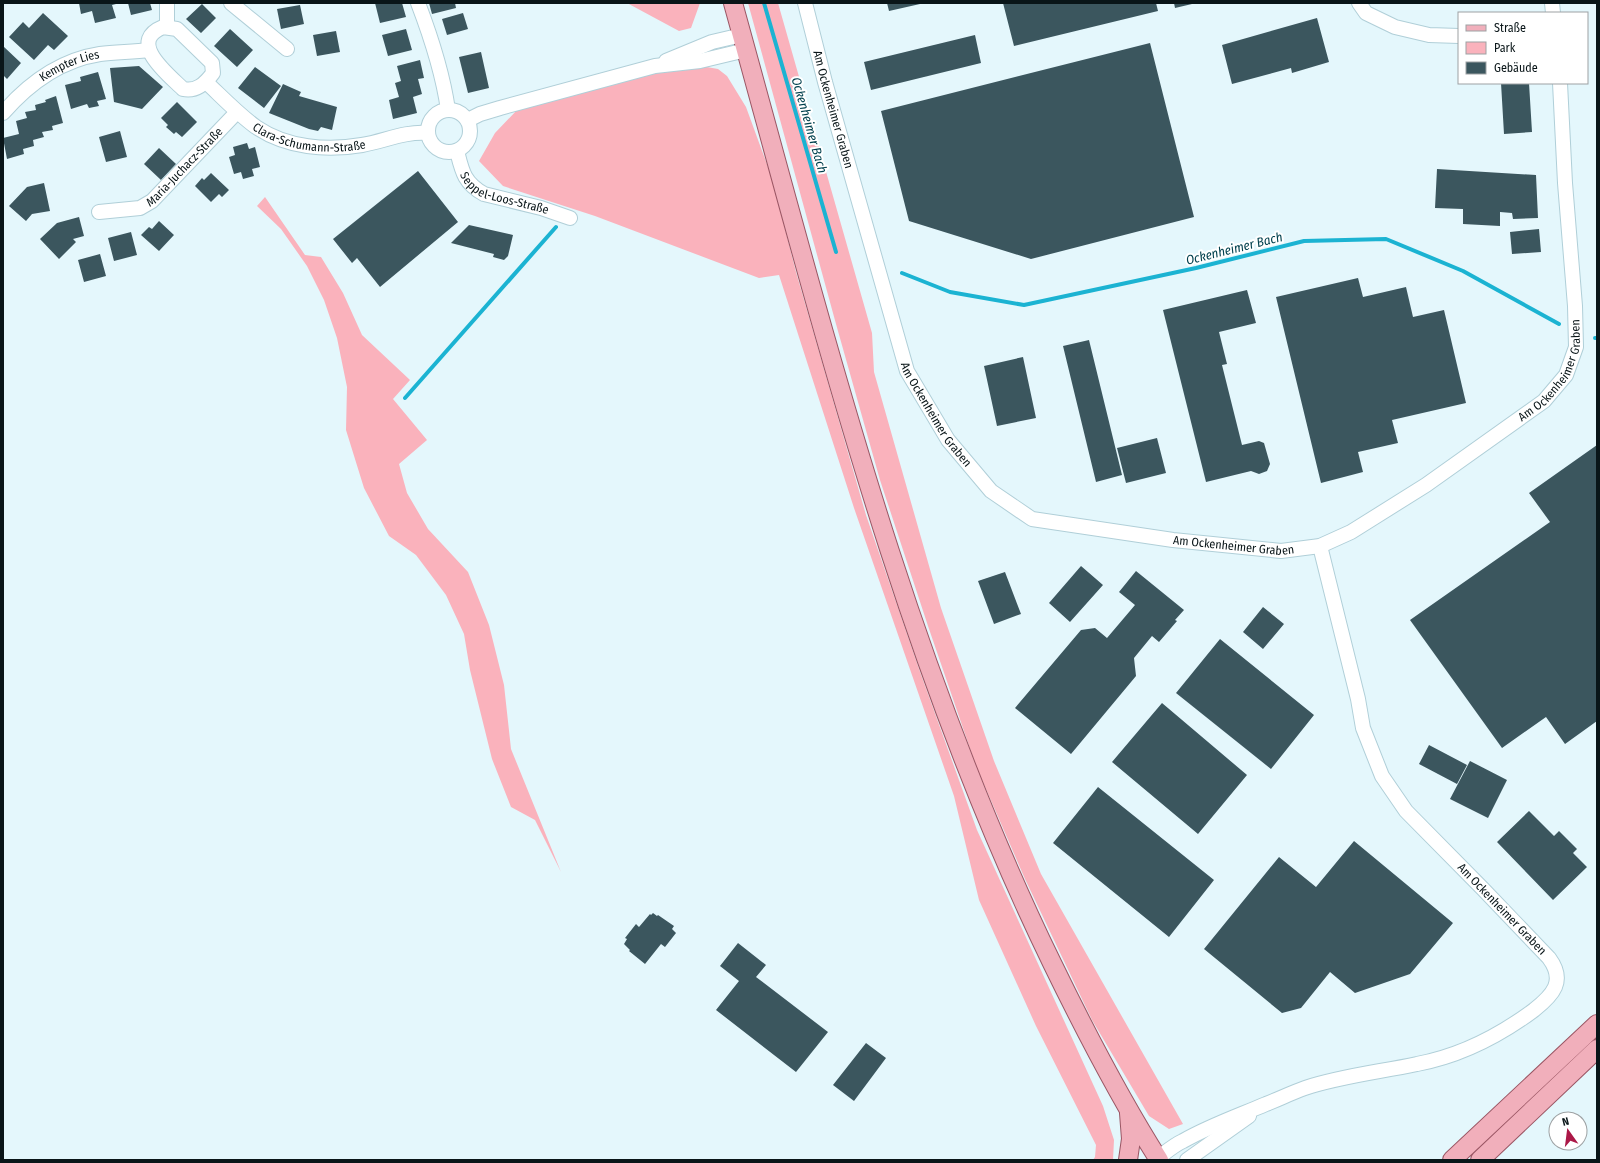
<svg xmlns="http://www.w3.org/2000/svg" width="1600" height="1163" font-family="'Fira Sans Condensed',sans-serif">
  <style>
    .green { fill: #fab2bc }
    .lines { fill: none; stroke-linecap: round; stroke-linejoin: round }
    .stream { stroke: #1bb3d2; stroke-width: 4 }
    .building { fill: #3b565e }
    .minor-casing { stroke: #b0cfd8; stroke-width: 16 }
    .major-casing { stroke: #9a5664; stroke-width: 20 }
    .minor { stroke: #fff; stroke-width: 14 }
    .major { stroke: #f1afbb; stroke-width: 18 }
    .labels { text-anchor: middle; stroke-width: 4; stroke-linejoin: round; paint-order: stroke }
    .street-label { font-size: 12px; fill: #091518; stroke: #fff }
    .water-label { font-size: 13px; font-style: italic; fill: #01404d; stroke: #fff }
  </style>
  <rect width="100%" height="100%" fill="#e4f7fc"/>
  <!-- green -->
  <path class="green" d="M 627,3 L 700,3 L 691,28 L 679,31 Z
    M 748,3 L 778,3 L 872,333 L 874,372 L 941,608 L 994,761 L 1041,874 L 1183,1124 L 1169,1129 L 1149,1116 L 1092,1020 L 1025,879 L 976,766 L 928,626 L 880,480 L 836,324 Z
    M 701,66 L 718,69 L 727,76 L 746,107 L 772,178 L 796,272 L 866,515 L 919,669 L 977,830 L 1103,1106 L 1114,1140 L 1113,1160 L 1093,1160 L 1095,1157 L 1096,1145 L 1036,1026 L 979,900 L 954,796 L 854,508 L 779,275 L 759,278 L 595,216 L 503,186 L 479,161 L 495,133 L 518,109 L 661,71 Z
    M 265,197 L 305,255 L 321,257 L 343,293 L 362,335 L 410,380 L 393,399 L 427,440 L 399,464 L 407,493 L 428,529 L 468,572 L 489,625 L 504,685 L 511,749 L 561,872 L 535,820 L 511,807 L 492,759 L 470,670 L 464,634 L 446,595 L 416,555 L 389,536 L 364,488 L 346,430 L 347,387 L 337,338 L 324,300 L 307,266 L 281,229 L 257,206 Z"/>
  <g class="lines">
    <!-- stream -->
    <path class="stream" d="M 764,3 L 836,252
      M 902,273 L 950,292 L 1024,305 L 1196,268 L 1304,241 L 1386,239 L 1463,271 L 1559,324
      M 1595,338 L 1597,338
      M 405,398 L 556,227"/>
  </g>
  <!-- building -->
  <path class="building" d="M 79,3 L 115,3 L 116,4 L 112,5 L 116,18 L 95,23 L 92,11 L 81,14 Z
    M 128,3 L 150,3 L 152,10 L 131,15 Z
    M 375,3 L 402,3 L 406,17 L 380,23 Z
    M 429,3 L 455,3 L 456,8 L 432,14 Z
    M 887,3 L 920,3 L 920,4 L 889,11 Z
    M 1003,3 L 1156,3 L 1158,11 L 1014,46 Z
    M 1174,3 L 1192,3 L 1192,4 L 1175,8 Z
    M 202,4 L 216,18 L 201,33 L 186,19 Z
    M 300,5 L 304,24 L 281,29 L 277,9 Z
    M 43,13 L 68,36 L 54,50 L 48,45 L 34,60 L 9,37 L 23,22 L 29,28 Z
    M 463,13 L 468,29 L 447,35 L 442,19 Z
    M 1317,18 L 1329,62 L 1292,73 L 1291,68 L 1232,84 L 1222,45 Z
    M 230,29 L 253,50 L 237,67 L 214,46 Z
    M 406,29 L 412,50 L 388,56 L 382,35 Z
    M 336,31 L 340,52 L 317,56 L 313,35 Z
    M 975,35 L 981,63 L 871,90 L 864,62 Z
    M 1150,43 L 1194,217 L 1031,259 L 909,221 L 881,111 Z
    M 3,46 L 21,63 L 7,79 L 3,75 Z
    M 481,52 L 489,88 L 468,93 L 459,57 Z
    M 420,60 L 424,78 L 418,79 L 422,94 L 413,97 L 417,113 L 393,119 L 389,100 L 399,97 L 395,83 L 401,81 L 397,66 Z
    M 139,66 L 163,87 L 142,109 L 114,102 L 110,68 Z
    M 255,67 L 281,86 L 264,108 L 238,88 Z
    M 98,72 L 106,99 L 97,101 L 99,106 L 89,108 L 87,104 L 71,109 L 65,85 L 81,81 L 80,77 Z
    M 1501,83 L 1529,83 L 1532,132 L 1504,134 Z
    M 283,84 L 301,92 L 299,96 L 337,107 L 332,130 L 321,127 L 318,131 L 309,129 L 269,113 Z
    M 56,96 L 63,123 L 52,126 L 53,130 L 42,132 L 44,137 L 33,140 L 34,146 L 23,149 L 24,154 L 7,159 L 3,138 L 19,134 L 16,121 L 27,118 L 25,112 L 36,110 L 35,105 L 46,102 L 45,100 Z
    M 177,102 L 197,122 L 182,137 L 176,132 L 174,134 L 166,127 L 168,125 L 161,118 Z
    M 120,131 L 127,157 L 106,162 L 99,137 Z
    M 247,143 L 249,149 L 255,147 L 260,167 L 252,169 L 254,176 L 243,179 L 241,172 L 234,174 L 229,157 L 235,155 L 233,147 Z
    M 159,148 L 176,164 L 161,180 L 144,164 Z
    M 1437,169 L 1536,175 L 1538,218 L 1513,219 L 1512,213 L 1500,212 L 1500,226 L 1463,224 L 1463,209 L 1435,208 Z
    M 418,171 L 458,222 L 380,287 L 357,258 L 352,263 L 333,239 Z
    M 211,173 L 229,190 L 222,197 L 219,194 L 211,202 L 195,186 L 202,178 L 204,180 Z
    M 44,183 L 50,211 L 32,214 L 26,221 L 9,206 L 27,187 Z
    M 79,217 L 84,236 L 73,239 L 76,242 L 59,259 L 40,239 L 57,223 Z
    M 159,221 L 174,235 L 159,251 L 141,235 L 149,227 L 152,229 Z
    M 469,225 L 513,235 L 508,256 L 504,260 L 493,257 L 494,254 L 451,243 Z
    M 1539,229 L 1541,252 L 1512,254 L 1510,232 Z
    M 131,232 L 137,255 L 114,261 L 108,238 Z
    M 100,254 L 106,276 L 84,282 L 78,260 Z
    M 1358,278 L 1363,297 L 1406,287 L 1413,317 L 1444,310 L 1466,403 L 1392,420 L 1398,443 L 1358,452 L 1363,472 L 1321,483 L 1276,297 Z
    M 1247,290 L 1256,323 L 1219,332 L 1227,364 L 1222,365 L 1242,445 L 1259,441 L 1264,443 L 1270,464 L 1267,471 L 1259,474 L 1251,471 L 1206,482 L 1163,310 Z
    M 1089,340 L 1122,475 L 1096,482 L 1063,346 Z
    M 1023,357 L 1036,418 L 997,426 L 984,366 Z
    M 1157,438 L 1166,473 L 1126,483 L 1117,448 Z
    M 1597,445 L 1597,721 L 1565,744 L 1546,717 L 1502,748 L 1410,620 L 1550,522 L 1529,493 Z
    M 1081,566 L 1103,585 L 1070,622 L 1049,603 Z
    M 1136,571 L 1184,610 L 1175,620 L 1177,621 L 1159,642 L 1152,636 L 1134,658 L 1136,676 L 1071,754 L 1015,708 L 1081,630 L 1095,628 L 1107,638 L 1135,605 L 1119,592 Z
    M 1005,572 L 1021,614 L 994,624 L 978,581 Z
    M 1263,607 L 1284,624 L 1263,649 L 1243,632 Z
    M 1220,639 L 1314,715 L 1271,769 L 1176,693 Z
    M 1162,703 L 1247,775 L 1198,834 L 1112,762 Z
    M 1429,745 L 1467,765 L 1457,784 L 1419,764 Z
    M 1470,761 L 1507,780 L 1488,818 L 1450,799 Z
    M 1098,787 L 1214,880 L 1169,937 L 1053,843 Z
    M 1529,811 L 1554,836 L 1559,831 L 1577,849 L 1573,853 L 1587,867 L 1553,900 L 1497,842 Z
    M 1354,841 L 1453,923 L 1410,974 L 1355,993 L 1330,972 L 1301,1008 L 1282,1013 L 1204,949 L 1279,857 L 1316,887 Z
    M 653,913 L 657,916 L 658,915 L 674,926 L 672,929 L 676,933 L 665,947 L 661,944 L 645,964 L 629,951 L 630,950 L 624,944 L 627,939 L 625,938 L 636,924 L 639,927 L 650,914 L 651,915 Z
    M 738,943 L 766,965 L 756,977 L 828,1032 L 796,1072 L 716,1010 L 739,981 L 720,966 Z
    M 866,1043 L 886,1058 L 854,1101 L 833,1085 Z"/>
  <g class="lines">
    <!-- minor casing -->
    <g class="minor-casing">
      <g id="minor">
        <path d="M 167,3 L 167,27"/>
        <path d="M 231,3 L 287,49"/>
        <path d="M 418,3 C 431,37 443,74 448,110"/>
        <path id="s1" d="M 805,3 L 825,82 L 907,371 L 948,440 L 991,491 L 1032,519 L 1173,540 L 1281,551 L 1320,546 L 1351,532 L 1426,485 L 1544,401 L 1566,375 L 1576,347 L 1575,306 L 1565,183 L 1560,83"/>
        <path d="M 1359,3 L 1366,13 L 1395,27 L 1429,35 L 1459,36"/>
        <path d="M 1552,3 L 1553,13"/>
        <path d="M 163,27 L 177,29 L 212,63 L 213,73 C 205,84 196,92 183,89 C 169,75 126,42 163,27 Z"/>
        <path d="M 666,61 L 712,42 L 742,35"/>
        <path id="s2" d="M 206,82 C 222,97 238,114 256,127 C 287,148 327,151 362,145 C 385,141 405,131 428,133"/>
        <circle cx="449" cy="131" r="21"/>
        <path id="s3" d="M 3,113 C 29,83 61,60 100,54 C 116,52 133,52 149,50"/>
        <path d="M 468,120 L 480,114 L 500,108 L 655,66 L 700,61 L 746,50"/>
        <path id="s4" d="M 457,151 C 462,171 464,183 484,194 L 541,208 L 570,218"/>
        <path id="s5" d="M 99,212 L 140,208 L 152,201 L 237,112"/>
        <path d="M 1158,1158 C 1166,1152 1174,1145 1183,1141 C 1209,1126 1238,1116 1266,1104 C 1279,1099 1291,1093 1305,1088 C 1341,1076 1380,1072 1417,1064 C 1460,1056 1499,1036 1534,1010 C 1553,995 1566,981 1549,958 L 1483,889 L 1406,811 L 1382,776 L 1363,728 L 1358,699 L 1320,546"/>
        <path d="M 1187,1160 L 1249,1116"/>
      </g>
    </g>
    <!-- major casing -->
    <g class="major-casing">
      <path id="major" d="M 733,3 C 823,328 904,659 1052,963 C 1085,1031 1119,1097 1159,1160
        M 1128,1160 L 1131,1139 L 1129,1113
        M 1452,1160 L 1597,1024
        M 1480,1160 L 1597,1049"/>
    </g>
    <!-- minor -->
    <use href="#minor" class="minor"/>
    <!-- major -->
    <use href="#major" class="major"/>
  </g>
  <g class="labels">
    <!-- street labels -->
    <g class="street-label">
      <text dy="4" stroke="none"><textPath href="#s3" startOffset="83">Kempter Lies</textPath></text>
      <text dy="4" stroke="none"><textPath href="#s1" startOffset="110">Am Ockenheimer Graben</textPath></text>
      <text dy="4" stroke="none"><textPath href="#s2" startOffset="123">Clara-Schumann-Straße</textPath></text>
      <text dy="4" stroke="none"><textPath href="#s5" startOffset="102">Maria-Juchacz-Straße</textPath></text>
      <text dy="4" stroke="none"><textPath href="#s4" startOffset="71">Seppel-Loos-Straße</textPath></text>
      <text dy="4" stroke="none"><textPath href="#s1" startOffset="1167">Am Ockenheimer Graben</textPath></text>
      <text dy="4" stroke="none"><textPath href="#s1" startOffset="434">Am Ockenheimer Graben</textPath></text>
      <text dy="4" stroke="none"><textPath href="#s1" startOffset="782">Am Ockenheimer Graben</textPath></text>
      <text transform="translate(1502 909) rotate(46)" y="4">Am Ockenheimer Graben</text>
    </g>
    <!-- water labels -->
    <g class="water-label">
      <text transform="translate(810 125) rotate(74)" y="5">Ockenheimer Bach</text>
      <text transform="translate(1234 248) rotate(-14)" y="5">Ockenheimer Bach</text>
    </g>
  </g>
  <!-- border -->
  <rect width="1600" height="1163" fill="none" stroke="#091518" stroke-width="8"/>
  <!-- legend -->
  <rect x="1458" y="12" width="130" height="72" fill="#ffffff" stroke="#9da1a3"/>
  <rect x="1466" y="25" width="20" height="6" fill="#f1afbb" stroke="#9da1a3"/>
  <text x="1494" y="32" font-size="12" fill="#091518">Straße</text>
  <rect x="1466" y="42" width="20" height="12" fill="#fab2bc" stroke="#9da1a3"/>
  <text x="1494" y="52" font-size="12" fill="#091518">Park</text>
  <rect x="1466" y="62" width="20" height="12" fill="#3b565e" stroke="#9da1a3"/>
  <text x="1494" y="72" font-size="12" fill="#091518">Gebäude</text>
  <!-- north arrow -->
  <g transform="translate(1568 1131) rotate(346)"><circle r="19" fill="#ffffff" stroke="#9da1a3"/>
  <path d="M0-3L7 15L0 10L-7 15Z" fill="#ab1847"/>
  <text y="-6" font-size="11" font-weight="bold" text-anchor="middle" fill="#091518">N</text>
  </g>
</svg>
